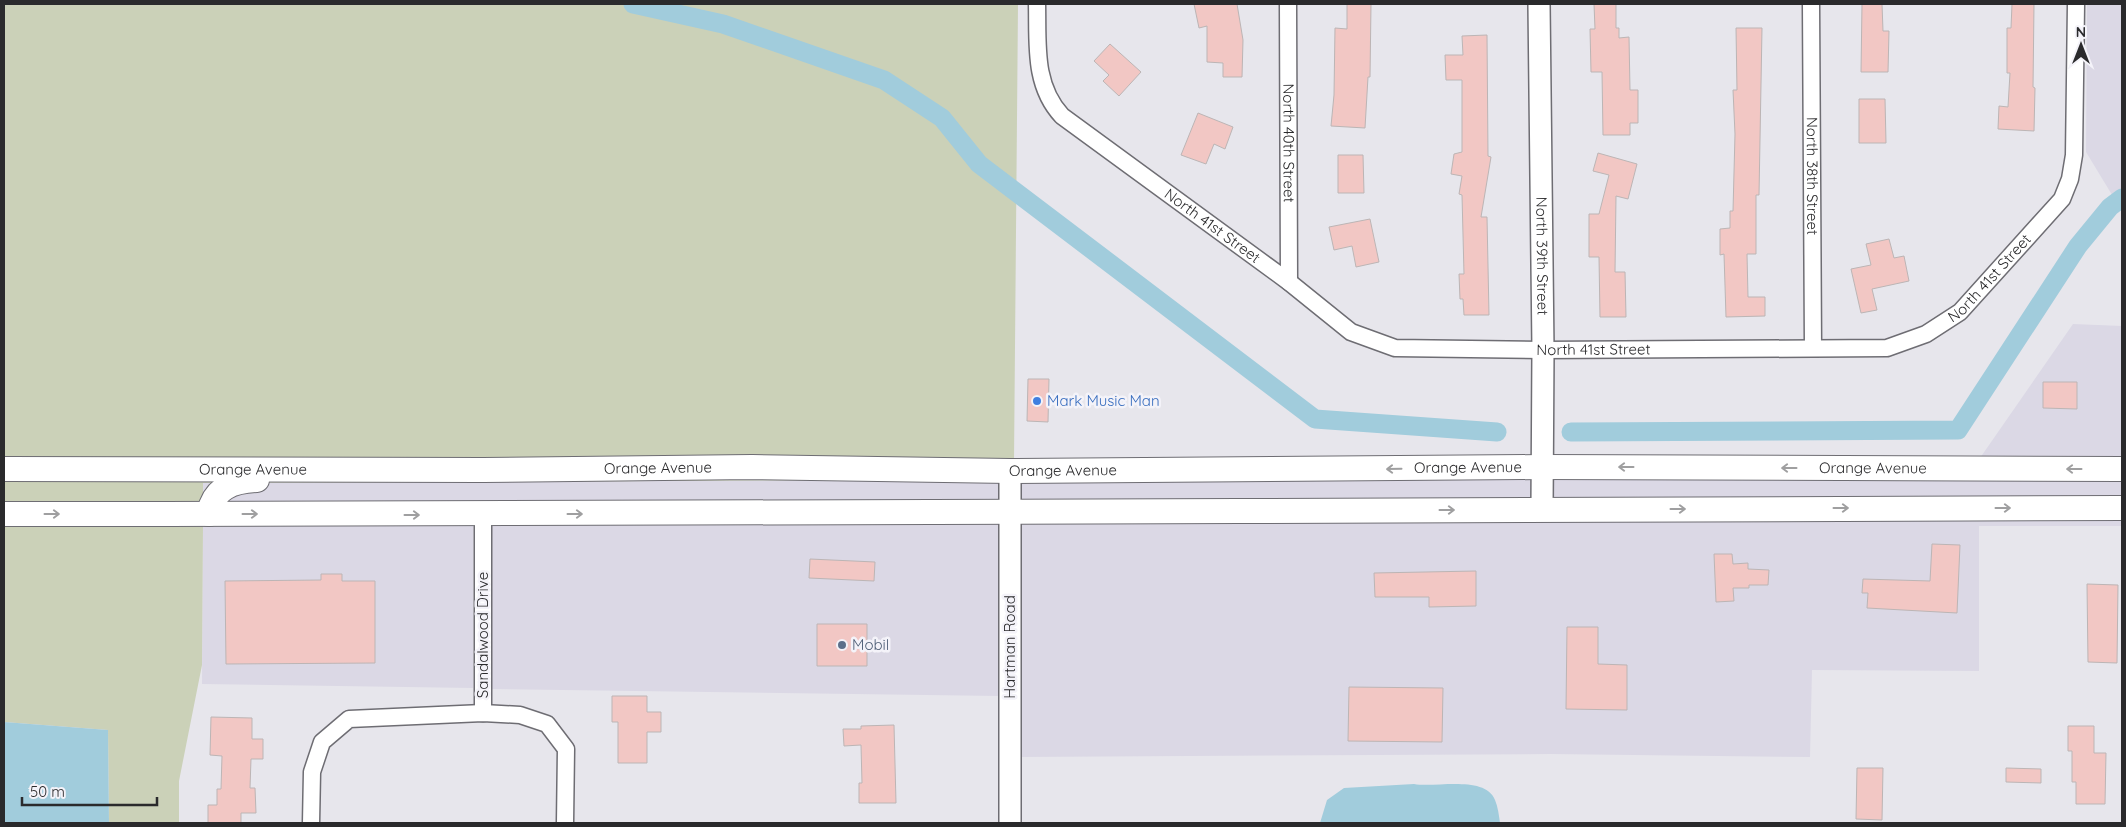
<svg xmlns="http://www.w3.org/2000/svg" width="2126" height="827" font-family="Quicksand,sans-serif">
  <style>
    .built { fill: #dbd8e5 }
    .green { fill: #cbd1b8 }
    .water { fill: #a1ccdc }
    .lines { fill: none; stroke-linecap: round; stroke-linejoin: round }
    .canal { stroke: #a1ccdc; stroke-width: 19 }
    .building { fill: #f2c7c4; stroke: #bcb5b5 }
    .minor-casing { stroke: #6e6d73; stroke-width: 19 }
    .tertiary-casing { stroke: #6e6d73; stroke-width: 24 }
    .secondary-casing { stroke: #6e6d73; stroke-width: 26 }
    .minor { stroke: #fff; stroke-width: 16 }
    .tertiary { stroke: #fff; stroke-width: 21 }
    .secondary { stroke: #fff; stroke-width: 24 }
    .oneway { stroke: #9f9fa0 }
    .shop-dot { fill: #3f7fe0; stroke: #f4f3f9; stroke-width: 2 }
    .service-dot { fill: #5c6f8a; stroke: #f4f3f9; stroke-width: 2 }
    .labels { text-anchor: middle; stroke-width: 5; stroke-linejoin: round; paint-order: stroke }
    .street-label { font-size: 15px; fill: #2a2a2c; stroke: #f4f3f9 }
    .shop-label { font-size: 15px; fill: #366cbe; stroke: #f4f3f9; text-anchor: start }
    .service-label { font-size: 15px; fill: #4e5e75; stroke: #f4f3f9; text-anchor: start }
  </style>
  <rect width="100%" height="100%" fill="#e7e6ec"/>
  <!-- built -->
  <path class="built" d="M 2087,4 L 2122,4 L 2122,205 L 2120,208 L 2086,152 Z
    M 2073,324 L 2122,326 L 2122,458 L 1980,458 Z
    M 1533,479 L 1533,499 L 1019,503 L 1019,482 Z
    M 1551,479 L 2122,479 L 2122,497 L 1551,499 Z
    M 888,480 L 1001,482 L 1001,503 L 203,504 L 203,483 Z
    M 2122,519 L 2122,526 L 1979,526 L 1979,671 L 1812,670 L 1810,757 L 1550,754 L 1019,757 L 1019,524 Z
    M 1001,524 L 1000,696 L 492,689 L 492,525 Z
    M 203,525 L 473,525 L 473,688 L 202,684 Z"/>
  <!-- green -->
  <path class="green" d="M 4,4 L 1018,4 L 1014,461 L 4,458 Z
    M 752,477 L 888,480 L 203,483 L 203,504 L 4,504 L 4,479 Z
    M 4,525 L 203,525 L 202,665 L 179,781 L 179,823 L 109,823 L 108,730 L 4,722 Z"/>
  <!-- water -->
  <path class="water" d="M 4,722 L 108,730 L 109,823 L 4,823 Z
    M 1414,784 C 1436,788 1485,775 1495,800 C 1498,807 1499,816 1500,823 L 1320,823 L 1327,800 L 1344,788 Z"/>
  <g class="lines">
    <!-- canal -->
    <path class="canal" d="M 633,4 L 723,24 L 884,80 L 942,118 L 979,164 L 1315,419 L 1497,432
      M 1571,432 L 1958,430 L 2078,246 L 2110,207 L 2122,198"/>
  </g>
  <!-- building -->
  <path class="building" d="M 1194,4 L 1237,4 L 1243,40 L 1242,77 L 1223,77 L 1223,63 L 1207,62 L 1207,26 L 1199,28 Z
    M 1347,4 L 1371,4 L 1370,77 L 1368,77 L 1365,128 L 1331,126 L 1334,95 L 1335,28 L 1347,29 Z
    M 1594,4 L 1616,4 L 1616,28 L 1619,28 L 1619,38 L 1629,37 L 1630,90 L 1638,90 L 1638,123 L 1630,123 L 1630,135 L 1603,135 L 1602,72 L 1591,72 L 1590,29 L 1595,29 Z
    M 1862,4 L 1882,4 L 1883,31 L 1889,31 L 1888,72 L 1861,72 Z
    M 2012,4 L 2034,4 L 2033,87 L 2035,88 L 2034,131 L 1998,129 L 1999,106 L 2008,107 L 2010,73 L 2007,73 L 2007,28 L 2011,28 Z
    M 1736,28 L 1762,28 L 1759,195 L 1756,195 L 1756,254 L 1747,254 L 1748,297 L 1765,297 L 1765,316 L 1726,317 L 1724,254 L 1720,255 L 1720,229 L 1730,228 L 1730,211 L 1733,211 L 1735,134 L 1733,90 L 1737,90 Z
    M 1487,35 L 1488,156 L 1491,157 L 1481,217 L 1487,217 L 1489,315 L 1464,315 L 1463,299 L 1460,299 L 1459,274 L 1464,274 L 1462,195 L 1459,194 L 1462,176 L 1451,174 L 1454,154 L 1462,152 L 1462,80 L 1446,80 L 1445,55 L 1463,55 L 1462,36 Z
    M 1110,44 L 1141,72 L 1119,96 L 1103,81 L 1109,75 L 1094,61 Z
    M 1859,99 L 1885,99 L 1886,143 L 1859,143 Z
    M 1198,113 L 1233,127 L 1225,149 L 1214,144 L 1206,164 L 1181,155 Z
    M 1598,153 L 1637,164 L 1628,199 L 1616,196 L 1615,272 L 1625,272 L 1626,317 L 1600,317 L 1599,257 L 1589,257 L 1589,214 L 1599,214 L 1609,175 L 1593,171 Z
    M 1338,155 L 1363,155 L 1364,193 L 1338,193 Z
    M 1370,219 L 1379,262 L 1356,267 L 1352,246 L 1334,250 L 1329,227 Z
    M 1889,239 L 1894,258 L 1904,256 L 1909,281 L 1872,289 L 1877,310 L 1861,313 L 1851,269 L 1871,265 L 1866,244 Z
    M 1028,379 L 1049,379 L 1048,422 L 1027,421 Z
    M 2043,382 L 2077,382 L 2077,409 L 2043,408 Z
    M 1932,544 L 1960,545 L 1957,613 L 1867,608 L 1868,593 L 1862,593 L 1863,579 L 1930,581 Z
    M 1714,554 L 1732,554 L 1733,564 L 1748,563 L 1748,569 L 1769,570 L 1768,585 L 1749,585 L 1749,588 L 1733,588 L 1734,601 L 1716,602 Z
    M 810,559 L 875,562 L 874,581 L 809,578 Z
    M 1476,571 L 1476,606 L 1429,607 L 1429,597 L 1375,597 L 1374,573 Z
    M 321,574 L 342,574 L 342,581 L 375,581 L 375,663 L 226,664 L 225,581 L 321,580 Z
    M 2087,584 L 2118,585 L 2117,663 L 2088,662 Z
    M 817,624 L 867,624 L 867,666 L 817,666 Z
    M 1567,627 L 1598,627 L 1598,664 L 1627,665 L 1627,710 L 1566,709 Z
    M 1349,687 L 1443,688 L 1442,742 L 1348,741 Z
    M 612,696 L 647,696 L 647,712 L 661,712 L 661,732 L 647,732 L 647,763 L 618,763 L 618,722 L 612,722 Z
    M 211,717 L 252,718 L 252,739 L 263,739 L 263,759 L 251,759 L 250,788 L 255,788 L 256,813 L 241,813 L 241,823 L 208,823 L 208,805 L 217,805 L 217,789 L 221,789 L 222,756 L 210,755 Z
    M 894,725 L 896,803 L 859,803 L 859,783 L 862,783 L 861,745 L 844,746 L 843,729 L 861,729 L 861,726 Z
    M 2068,726 L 2094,726 L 2094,753 L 2106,753 L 2105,804 L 2076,804 L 2076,782 L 2072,782 L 2072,751 L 2068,751 Z
    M 1857,768 L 1883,768 L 1882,820 L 1856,819 Z
    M 2006,768 L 2041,769 L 2041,783 L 2006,782 Z"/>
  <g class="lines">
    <!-- minor casing -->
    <g class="minor-casing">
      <g id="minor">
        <path id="s1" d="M 1037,4 C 1038,43 1033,85 1062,116 L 1289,282 L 1351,332 L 1395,348 L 1543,350 L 1887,348 L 1926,334 L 1960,312 L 2062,199 L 2070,179 L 2074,155 L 2076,4"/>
        <path id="s2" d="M 1288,4 L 1289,282"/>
        <path id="s3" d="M 1811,4 L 1813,348"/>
        <path d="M 483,515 L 483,713"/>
        <path d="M 311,823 L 312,772 L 322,742 L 349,719 L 483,713 L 520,715 L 547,724 L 566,749 L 565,823"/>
      </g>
    </g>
    <!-- tertiary casing -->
    <g class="tertiary-casing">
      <g id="tertiary">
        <path id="s4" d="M 1539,4 L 1543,350 L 1542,509"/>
        <path d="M 1010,823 L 1010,471"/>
      </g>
    </g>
    <!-- secondary casing -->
    <g class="secondary-casing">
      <g id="secondary">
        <path id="s5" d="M 4,469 L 483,470 L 752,467 L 1010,471 L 1542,467 L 2122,469"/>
        <path d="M 4,514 C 710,515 1416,509 2122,508"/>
        <path d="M 209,514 C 213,488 233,481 257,480"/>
      </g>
    </g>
    <!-- minor -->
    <use href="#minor" class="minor"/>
    <!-- tertiary -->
    <use href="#tertiary" class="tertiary"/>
    <!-- secondary -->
    <use href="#secondary" class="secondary"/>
  </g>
  <!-- one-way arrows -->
  <defs><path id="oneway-shaft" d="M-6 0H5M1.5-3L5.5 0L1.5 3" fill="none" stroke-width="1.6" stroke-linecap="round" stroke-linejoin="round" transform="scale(1.25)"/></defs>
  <g class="oneway">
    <use href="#oneway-shaft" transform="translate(1626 467) rotate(-180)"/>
    <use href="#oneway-shaft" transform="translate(1789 468) rotate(-180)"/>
    <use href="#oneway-shaft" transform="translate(1394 469) rotate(179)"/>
    <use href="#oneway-shaft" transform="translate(2074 469) rotate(-180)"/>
    <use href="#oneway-shaft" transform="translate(1841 508)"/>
    <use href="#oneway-shaft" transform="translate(2003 508)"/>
    <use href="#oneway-shaft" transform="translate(1678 509)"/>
    <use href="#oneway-shaft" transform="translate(1447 510)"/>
    <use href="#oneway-shaft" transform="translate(52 514)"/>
    <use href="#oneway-shaft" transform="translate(250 514)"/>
    <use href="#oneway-shaft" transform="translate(575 514)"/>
    <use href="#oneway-shaft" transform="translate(412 515)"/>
  </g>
  <!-- markers -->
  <circle class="shop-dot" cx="1037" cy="401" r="5"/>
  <circle class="service-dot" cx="842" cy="645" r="5"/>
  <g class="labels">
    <!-- street labels -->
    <g class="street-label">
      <text dy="5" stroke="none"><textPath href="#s2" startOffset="139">North 40th Street</textPath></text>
      <text dy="5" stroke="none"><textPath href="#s3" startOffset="172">North 38th Street</textPath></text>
      <text dy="5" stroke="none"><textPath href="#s1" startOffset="304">North 41st Street</textPath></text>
      <text dy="5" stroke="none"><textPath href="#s4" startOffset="252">North 39th Street</textPath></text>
      <text dy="5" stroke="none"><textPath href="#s1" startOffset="1144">North 41st Street</textPath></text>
      <text dy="5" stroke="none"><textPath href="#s1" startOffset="724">North 41st Street</textPath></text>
      <text dy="5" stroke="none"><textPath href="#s5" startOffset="654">Orange Avenue</textPath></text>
      <text dy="5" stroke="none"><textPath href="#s5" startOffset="1464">Orange Avenue</textPath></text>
      <text dy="5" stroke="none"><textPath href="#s5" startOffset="1869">Orange Avenue</textPath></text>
      <text dy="5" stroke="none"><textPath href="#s5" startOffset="249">Orange Avenue</textPath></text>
      <text dy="5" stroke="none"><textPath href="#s5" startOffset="1059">Orange Avenue</textPath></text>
      <text transform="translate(483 635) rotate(-90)" y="5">Sandalwood Drive</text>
      <text transform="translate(1010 647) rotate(-90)" y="5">Hartman Road</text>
    </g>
    <!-- shop labels -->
    <g class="shop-label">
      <text x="1047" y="406">Mark Music Man</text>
    </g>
    <!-- service labels -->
    <g class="service-label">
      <text x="852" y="650">Mobil</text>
    </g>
  </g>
  <!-- border -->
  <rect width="2126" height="827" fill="none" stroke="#2a2a2c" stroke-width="10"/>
  <!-- north arrow -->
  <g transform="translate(2081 45)" stroke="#f4f3f9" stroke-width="4" paint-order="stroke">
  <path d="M0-4L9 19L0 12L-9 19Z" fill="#2a2a2c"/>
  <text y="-8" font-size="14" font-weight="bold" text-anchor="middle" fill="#2a2a2c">N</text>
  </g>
  <!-- scale -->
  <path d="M22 797v8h135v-8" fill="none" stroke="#2a2a2c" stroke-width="2.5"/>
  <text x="30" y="797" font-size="15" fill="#2a2a2c" stroke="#f4f3f9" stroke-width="4" paint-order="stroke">50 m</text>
</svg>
